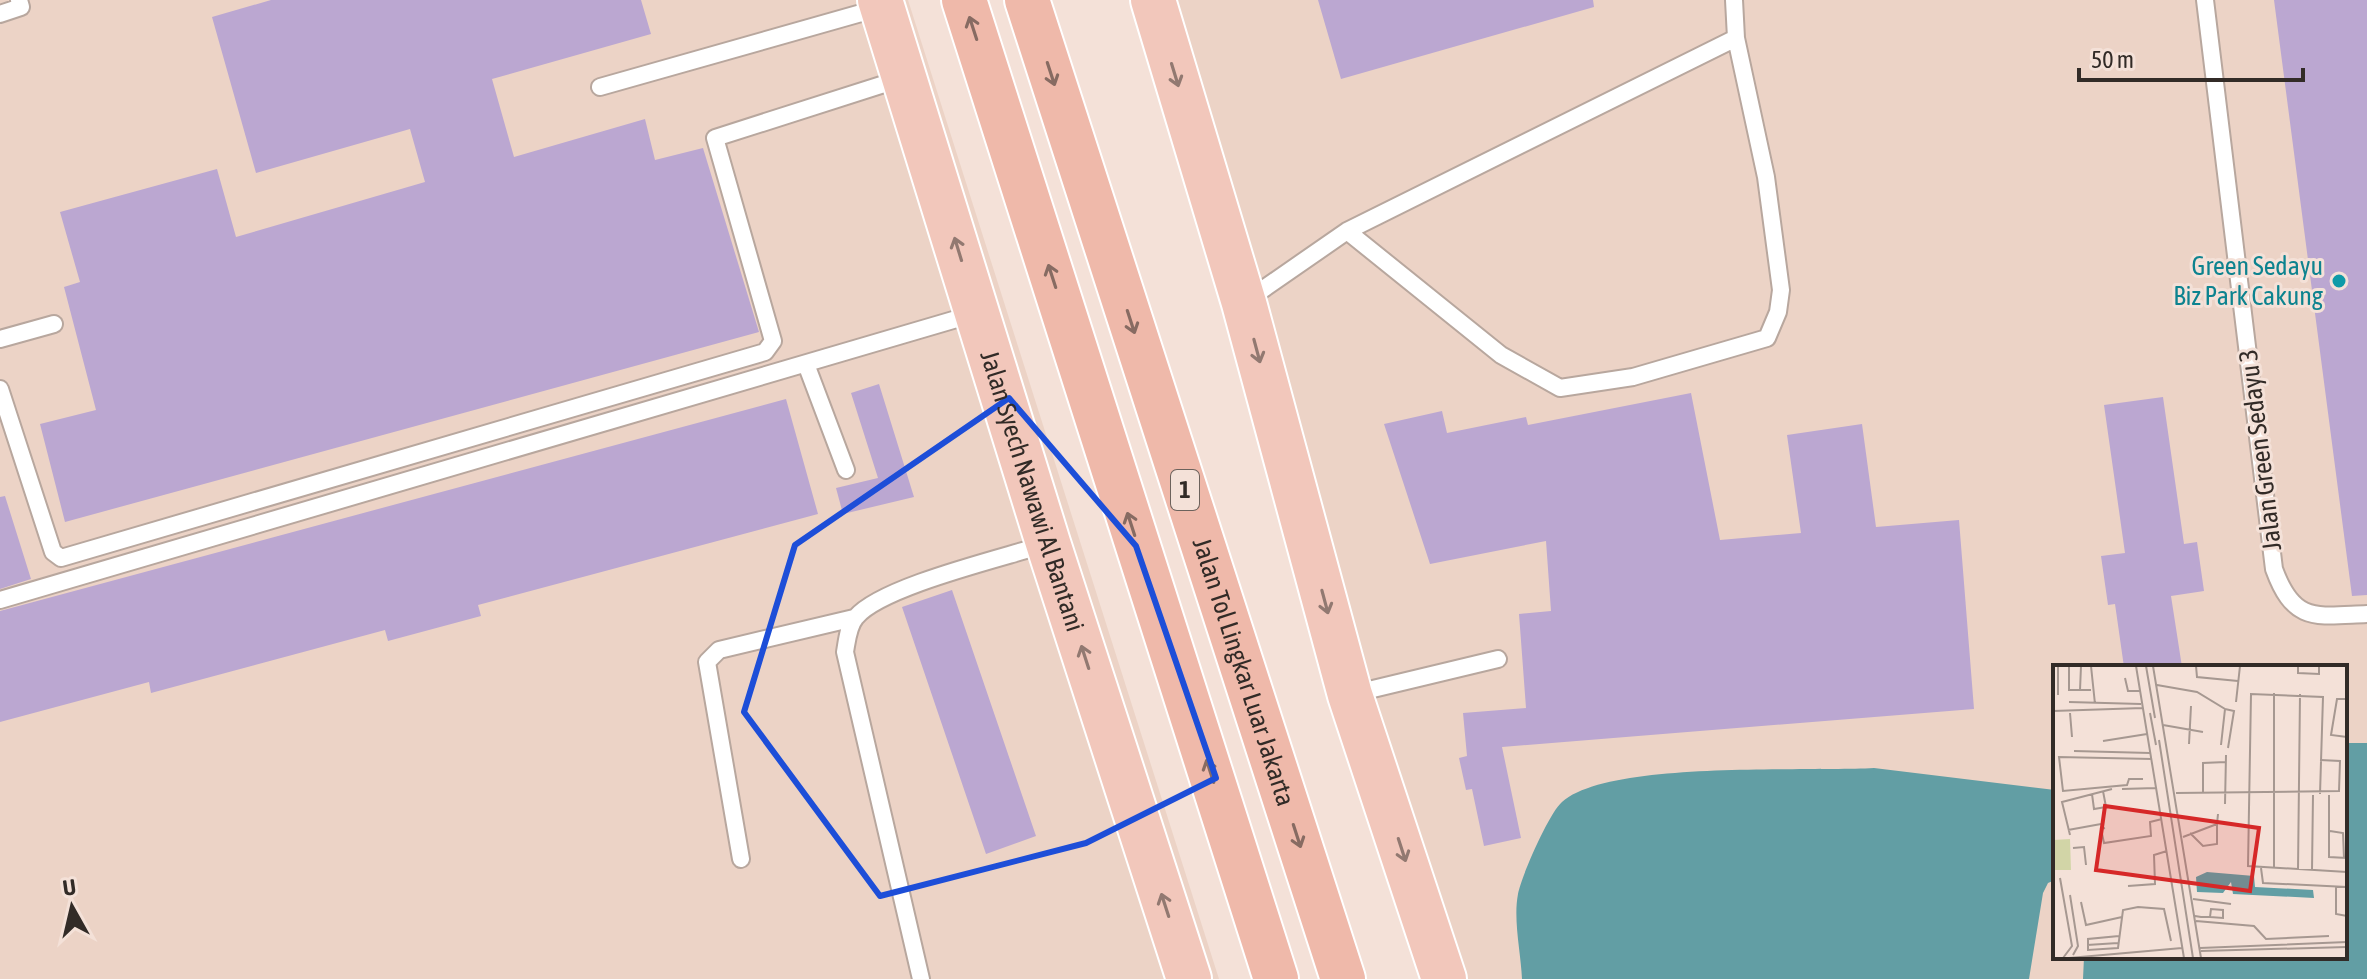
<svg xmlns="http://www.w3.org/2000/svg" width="2367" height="979" font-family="'Asap Condensed',sans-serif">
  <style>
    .built { fill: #ecd3c6; fill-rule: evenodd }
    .water { fill: #629ea4 }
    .building { fill: #bba7d1 }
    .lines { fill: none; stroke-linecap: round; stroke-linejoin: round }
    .service-casing { stroke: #b8a79e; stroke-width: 20 }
    .trunk-casing { stroke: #fff; stroke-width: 48 }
    .motorway-casing { stroke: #fff; stroke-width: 48 }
    .service { stroke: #fff; stroke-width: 16 }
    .trunk { stroke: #f2c7bb; stroke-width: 44 }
    .motorway { stroke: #efb9aa; stroke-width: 44 }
    .oneway { stroke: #876b62 }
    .oneway2 { stroke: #927971 }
    .marked { fill: none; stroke: #1d4ed8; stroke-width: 6; stroke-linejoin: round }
    .culture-dot { fill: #0f9aa8; stroke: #f4e1d8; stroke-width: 3 }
    .labels { text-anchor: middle; stroke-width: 6; stroke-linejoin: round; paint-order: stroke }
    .shield { fill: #f4e1d8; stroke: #6c625c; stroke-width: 2 }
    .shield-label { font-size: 24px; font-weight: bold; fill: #322b27 }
    .culture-label { font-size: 26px; fill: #0d838f; stroke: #f4e1d8; text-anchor: end }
    .street-label { font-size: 26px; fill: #322b27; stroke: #f4e1d8 }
    .inset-road { fill: none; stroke: #a69891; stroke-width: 2 }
    .view { fill: #d62828; fill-opacity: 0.15; stroke: #d62828; stroke-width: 4 }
    .inset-edge { fill: none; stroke: #322b27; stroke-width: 4 }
  </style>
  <rect width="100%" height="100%" fill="#f4e1d8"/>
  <!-- built -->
  <path class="built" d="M 0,0 L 908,0 L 1219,979 L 0,979 Z
    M 1157,0 L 2367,0 L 2367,979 L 1437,979 ZM 2055,667 L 2345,667 L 2345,957 L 2055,957 Z"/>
  <!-- water -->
  <path class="water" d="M 2345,743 L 2367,743 L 2367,979 L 2083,979 L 2084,957 L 2345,957 Z
    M 1874,768 L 2055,790 L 2055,880 L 2048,883 L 2043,893 L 2029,979 L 1522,979 C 1521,953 1513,920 1518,894 C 1521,877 1549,813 1562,802 C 1609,760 1806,772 1874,768 Z"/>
  <!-- building -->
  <path class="building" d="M 271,0 L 641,0 L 651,34 L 492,79 L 514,157 L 645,119 L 655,160 L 703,148 L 759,332 L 65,522 L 40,424 L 96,410 L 64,287 L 80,282 L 60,212 L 217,169 L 236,237 L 425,182 L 410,129 L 256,173 L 212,17 Z
    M 1318,0 L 1593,0 L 1594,7 L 1341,79 Z
    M 2274,0 L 2367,0 L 2367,595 L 2352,596 Z
    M 879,384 L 914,497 L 843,514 L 836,488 L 878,478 L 851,393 Z
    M 1691,393 L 1720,540 L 1801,533 L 1787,435 L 1862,424 L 1876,527 L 1959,520 L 1974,709 L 1502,747 L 1521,838 L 1484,846 L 1472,789 L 1466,790 L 1459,758 L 1467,756 L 1463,713 L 1526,708 L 1519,614 L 1551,611 L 1546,541 L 1430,564 L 1384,424 L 1442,411 L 1447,433 L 1526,417 L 1528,425 Z
    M 2163,397 L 2184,544 L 2197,542 L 2204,591 L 2171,596 L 2182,667 L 2124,667 L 2115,604 L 2108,605 L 2101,556 L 2125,553 L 2104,405 Z
    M 786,399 L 818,514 L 478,605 L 481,616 L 388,641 L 385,630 L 151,693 L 149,682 L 0,722 L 0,611 Z
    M 5,496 L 31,579 L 0,589 L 0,497 Z
    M 952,590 L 1036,836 L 986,854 L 902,607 Z"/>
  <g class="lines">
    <!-- service casing -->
    <g class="service-casing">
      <path id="service" d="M 2205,0 L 2274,569 C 2294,624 2316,616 2367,614
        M 0,14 L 21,7 L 19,0
        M 600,87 L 879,8
        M 1347,231 L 1501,355 L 1560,388 L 1633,377 L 1767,338 L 1778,312 L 1781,290 L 1766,177 L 1736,38
        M 1246,301 L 1347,231 L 1736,38 L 1734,0
        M 0,339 L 54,324
        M 806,364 L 846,470
        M 0,389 L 53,552 L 61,558 L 765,352 L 773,341 L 715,138 L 903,78
        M 0,600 L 977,313
        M 1352,694 L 1498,659
        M 741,859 L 707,662 L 719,650 L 854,618
        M 921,979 L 845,652 C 847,641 848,626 856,617 C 882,586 1003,558 1046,544"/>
    </g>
    <!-- trunk casing -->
    <g class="trunk-casing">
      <g id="trunk">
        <path id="s1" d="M 880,0 L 1048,543 L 1189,979"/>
        <path d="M 1153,0 L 1244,303 L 1350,695 L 1444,979"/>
      </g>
    </g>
    <!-- motorway casing -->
    <g class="motorway-casing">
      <g id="motorway">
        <path d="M 964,0 L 1276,979"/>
        <path id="s2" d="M 1027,0 L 1343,979"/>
      </g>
    </g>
    <!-- service -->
    <use href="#service" class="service"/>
    <!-- trunk -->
    <use href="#trunk" class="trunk"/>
    <!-- motorway -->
    <use href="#motorway" class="motorway"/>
  </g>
  <!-- one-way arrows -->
  <defs><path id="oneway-shaft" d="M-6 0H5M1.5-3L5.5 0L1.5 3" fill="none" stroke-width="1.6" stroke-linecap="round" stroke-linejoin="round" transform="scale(2)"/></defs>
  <g class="oneway">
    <use href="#oneway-shaft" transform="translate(973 28) rotate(-108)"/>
    <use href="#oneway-shaft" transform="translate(1051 74) rotate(72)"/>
    <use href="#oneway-shaft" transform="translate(1052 276) rotate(-108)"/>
    <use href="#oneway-shaft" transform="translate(1131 322) rotate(72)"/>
    <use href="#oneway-shaft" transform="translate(1131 524) rotate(-108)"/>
    <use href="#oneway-shaft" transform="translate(1210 771) rotate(-108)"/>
    <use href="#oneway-shaft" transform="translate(1297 836) rotate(72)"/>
  </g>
  <g class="oneway2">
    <use href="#oneway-shaft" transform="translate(1175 75) rotate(73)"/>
    <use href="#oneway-shaft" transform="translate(958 249) rotate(-107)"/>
    <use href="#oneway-shaft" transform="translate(1257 351) rotate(75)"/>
    <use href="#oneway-shaft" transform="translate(1325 602) rotate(75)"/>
    <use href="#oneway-shaft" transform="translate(1085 657) rotate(-108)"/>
    <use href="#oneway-shaft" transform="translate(1402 850) rotate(72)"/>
    <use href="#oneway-shaft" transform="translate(1165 905) rotate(-108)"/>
  </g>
  <!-- marked area -->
  <path class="marked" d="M 1009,398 L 1136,546 L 1216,778 L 1086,843 L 880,896 L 744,712 L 795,545 Z"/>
  <!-- markers -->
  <circle class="culture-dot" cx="2339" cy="281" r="8"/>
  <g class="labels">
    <!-- shield labels -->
    <rect class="shield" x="1171" y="470" width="28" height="40" rx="6"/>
    <g class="shield-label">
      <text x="1185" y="498">1</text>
    </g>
    <!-- culture labels -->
    <g class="culture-label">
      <text x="2323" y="275">Green Sedayu<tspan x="2323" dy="30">Biz Park Cakung</tspan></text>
    </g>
    <!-- street labels -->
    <g class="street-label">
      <text transform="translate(2260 450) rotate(-97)" y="9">Jalan Green Sedayu 3</text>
      <text dy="9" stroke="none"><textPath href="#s1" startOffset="514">Jalan Syech Nawawi Al Bantani</textPath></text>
      <text dy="9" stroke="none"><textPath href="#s2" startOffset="706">Jalan Tol Lingkar Luar Jakarta</textPath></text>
    </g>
  </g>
  <!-- overview -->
  <g transform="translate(2053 665)">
    <rect width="294" height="294" fill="#f4e1d8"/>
    <path d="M 17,174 L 18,205 L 0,205 L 0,175 Z" fill="#d2d5a7"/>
    <path d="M 154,207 L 201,211 L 202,222 L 260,225 L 261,233 L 180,229 L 178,217 L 170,228 L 144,227 L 143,212 Z" fill="#629ea4"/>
    <path class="inset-road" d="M 5,1 L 5,30M 16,1 L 16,25 L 38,25M 38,1 L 42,39M 83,1 L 131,293M 93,1 L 102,53M 100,1 L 148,293M 143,1 L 144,12 L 185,16M 245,1 L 245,8 L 266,9 L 266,1M 72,13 L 75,26 L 87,26M 104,20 L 144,27 L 172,44 L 168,80M 27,25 L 28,1M 294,34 L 284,34 L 278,70 L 294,72M 16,37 L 88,39M 183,37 L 187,1M 172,44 L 181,46 L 175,83M 0,46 L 90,43M 17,48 L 19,72M 97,48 L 103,80M 110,60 L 150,67M 106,75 L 140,293M 50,76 L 94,69M 136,79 L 138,41M 21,86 L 97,88M 90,114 L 76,114 L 74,120 L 10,126 L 6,92 L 99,94M 69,124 L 103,123M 150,127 L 150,98 L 173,97M 123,128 L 286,126 L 287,96 L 267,95M 39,129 L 41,144 L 53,142 L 50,126M 267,129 L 270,32 L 198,29 L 195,201 L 294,207M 276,130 L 276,192 L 294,193M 172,139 L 173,90M 52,163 L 48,164 L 51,178 L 98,171 L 97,157 L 109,154M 15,165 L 48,159M 277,166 L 290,168 L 291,193M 137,168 L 150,181 L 164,179 L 164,159M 17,170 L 9,137 L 59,124M 130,172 L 164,159 L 165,149M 20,183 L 31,182 L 33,200M 208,203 L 210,218 L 294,222M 221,204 L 221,28M 245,205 L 247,29M 259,205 L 260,130M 7,213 L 19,281 L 10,293M 75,221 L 102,219 L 101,190 L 114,186M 283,222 L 283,249 L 294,251M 17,230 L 25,281 L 20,290M 140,234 L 178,239M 28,237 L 33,260 L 69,252M 142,251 L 148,252 L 157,252 L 170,253 L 170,245 L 158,244 L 157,252M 143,256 L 201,261 L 213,274 L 276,271M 66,271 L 35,274 L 35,285 L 65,283 L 70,245 L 85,242 L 111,244 L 118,276M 34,280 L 65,278M 147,283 L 294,277M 148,286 L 294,282M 16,293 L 129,283"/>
    <path class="view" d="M 52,141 L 206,163 L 197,226 L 43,205 Z"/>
    <rect width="294" height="294" class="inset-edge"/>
  </g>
  <!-- north arrow -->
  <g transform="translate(72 907) rotate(352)" stroke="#f4e1d8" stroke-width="6" paint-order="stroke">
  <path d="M0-6L14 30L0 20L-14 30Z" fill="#322b27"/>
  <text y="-12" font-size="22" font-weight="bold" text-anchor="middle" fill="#322b27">U</text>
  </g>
  <!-- scale -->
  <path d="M2079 68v12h224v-12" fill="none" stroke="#322b27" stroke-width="4"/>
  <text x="2091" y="68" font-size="24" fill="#322b27" stroke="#f4e1d8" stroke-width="6" paint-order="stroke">50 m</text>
</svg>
